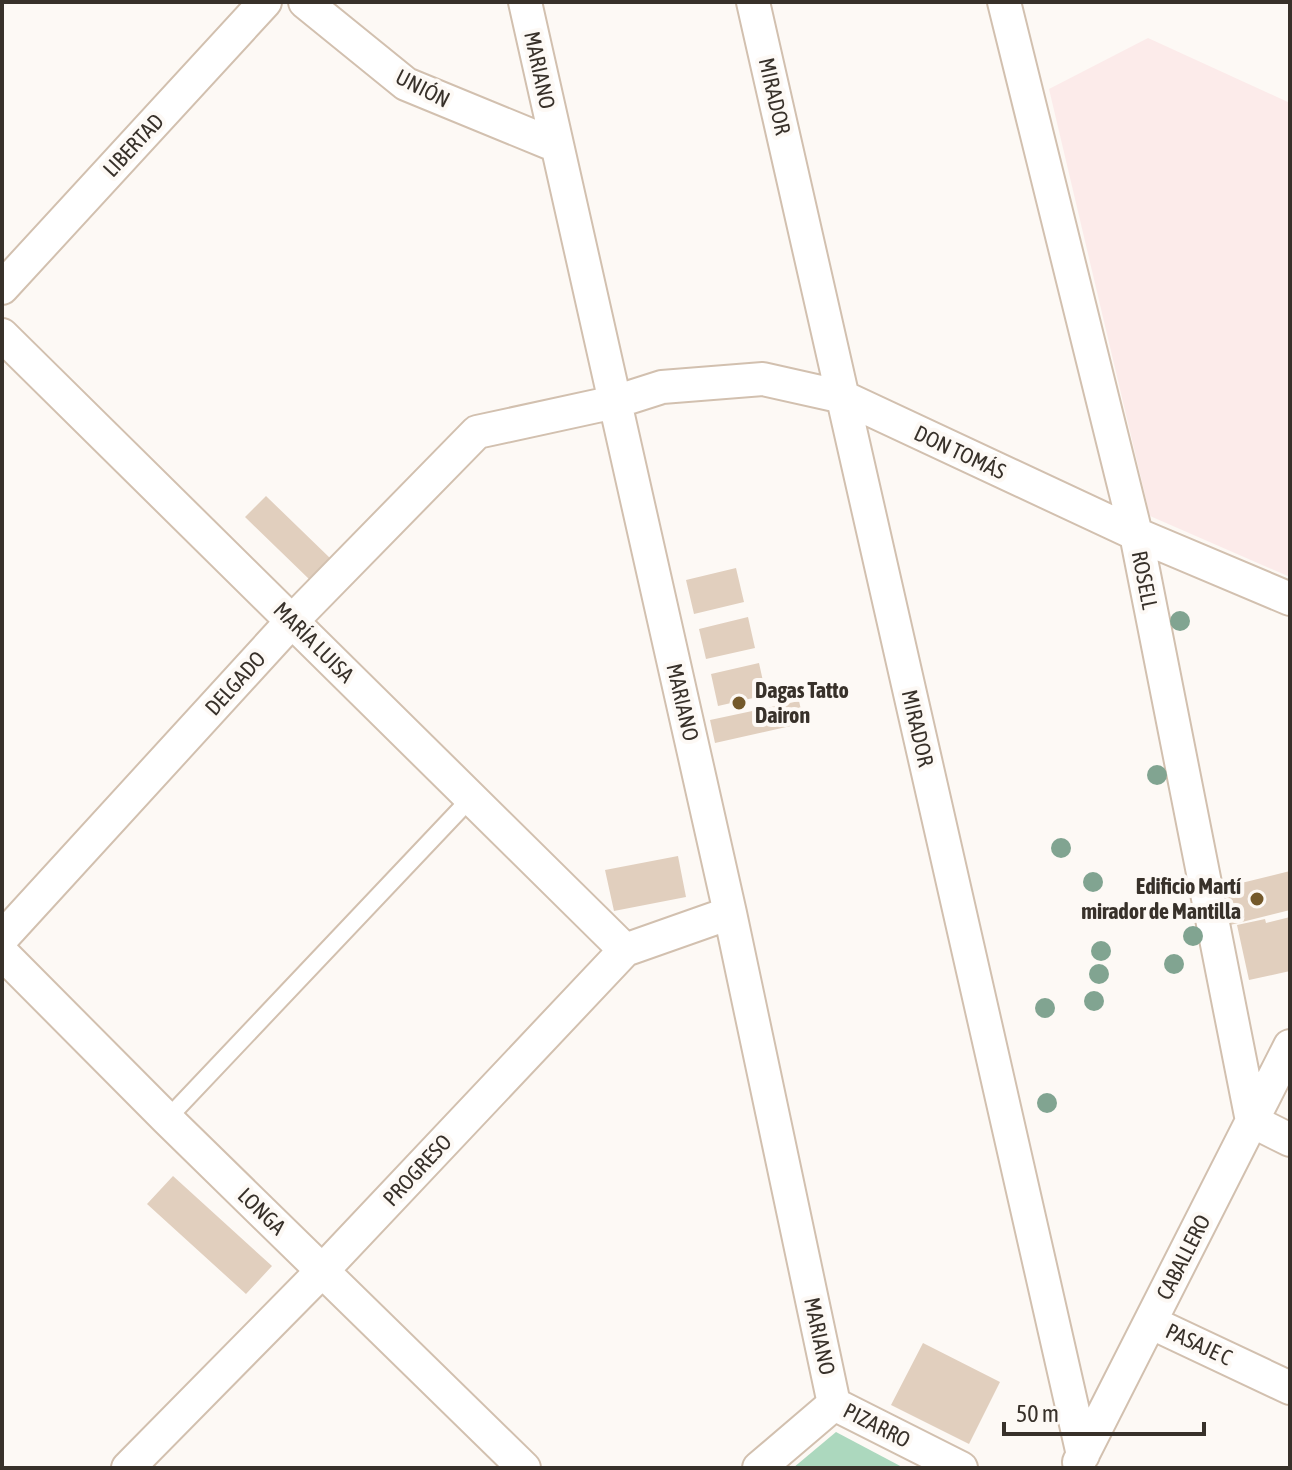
<svg xmlns="http://www.w3.org/2000/svg" width="1292" height="1470" font-family="'Asap Condensed',sans-serif">
  <style>
    .industrial { fill: #fcebea }
    .green { fill: #acd8be }
    .building { fill: #e1cfbe }
    .lines { fill: none; stroke-linecap: round; stroke-linejoin: round }
    .service-casing { stroke: #d2c0af; stroke-width: 20 }
    .minor-casing { stroke: #d2c0af; stroke-width: 36 }
    .service { stroke: #fff; stroke-width: 16 }
    .minor { stroke: #fff; stroke-width: 32 }
    .tree { fill: #81a491 }
    .poi-dot { fill: #74592b; stroke: #fdf9f5; stroke-width: 3 }
    .labels { text-anchor: middle; stroke-width: 8; stroke-linejoin: round; paint-order: stroke }
    .street-label { font-size: 22px; fill: #38312a; stroke: #fdf9f5 }
    .poi-label { font-size: 22px; font-weight: bold; fill: #38312a; stroke: #fdf9f5; text-anchor: start }
  </style>
  <rect width="100%" height="100%" fill="#fdf9f5"/>
  <!-- industrial -->
  <path class="industrial" d="M 1148,38 L 1290,103 L 1290,577 L 1150,516 L 1049,89 Z"/>
  <!-- green -->
  <path class="green" d="M 836,1432 L 904,1468 L 793,1468 Z"/>
  <!-- building -->
  <path class="building" d="M 266,496 L 331,559 L 310,580 L 245,517 Z
    M 736,568 L 744,602 L 694,614 L 686,580 Z
    M 748,617 L 755,648 L 706,659 L 699,629 Z
    M 759,663 L 766,695 L 718,706 L 711,674 Z
    M 799,701 L 804,723 L 715,743 L 710,720 Z
    M 678,856 L 686,897 L 614,911 L 605,870 Z
    M 1290,871 L 1290,910 L 1230,925 L 1221,888 Z
    M 1290,917 L 1290,971 L 1249,980 L 1237,925 L 1265,919 L 1266,923 Z
    M 173,1176 L 272,1266 L 246,1294 L 147,1204 Z
    M 923,1343 L 1000,1382 L 969,1444 L 891,1405 Z"/>
  <g class="lines">
    <!-- service casing -->
    <g class="service-casing">
      <path id="service" d="M 167,1119 L 470,799"/>
    </g>
    <!-- minor casing -->
    <g class="minor-casing">
      <path id="minor" d="M 305,2 L 406,84 L 557,146
        M 525,2 L 730,913 L 834,1404
        M 753,2 L 1083,1455
        M 1004,2 L 1136,534 L 1252,1121 L 1290,1140
        M 2,288 L 265,2
        M 2,335 L 625,950
        M 2,938 L 292,621 L 477,432 L 615,402 L 662,387 L 763,379 L 843,397 L 1136,534 L 1290,599
        M 2,953 L 167,1119 L 524,1468
        M 1150,1322 L 1290,1388
        M 834,1404 L 961,1468
        M 1079,1462 L 1290,1046
        M 128,1468 L 323,1270 L 625,950 L 730,913
        M 759,1468 L 834,1404"/>
    </g>
    <!-- service -->
    <use href="#service" class="service"/>
    <!-- minor -->
    <use href="#minor" class="minor"/>
  </g>
  <!-- trees -->
  <g class="tree">
    <circle cx="1180" cy="621" r="10"/>
    <circle cx="1157" cy="775" r="10"/>
    <circle cx="1061" cy="848" r="10"/>
    <circle cx="1093" cy="882" r="10"/>
    <circle cx="1193" cy="936" r="10"/>
    <circle cx="1101" cy="951" r="10"/>
    <circle cx="1174" cy="964" r="10"/>
    <circle cx="1099" cy="974" r="10"/>
    <circle cx="1094" cy="1001" r="10"/>
    <circle cx="1045" cy="1008" r="10"/>
    <circle cx="1047" cy="1103" r="10"/>
  </g>
  <!-- markers -->
  <g class="poi-dot">
    <circle cx="739" cy="703" r="8"/>
    <circle cx="1257" cy="899" r="8"/>
  </g>
  <g class="labels">
    <!-- street labels -->
    <g class="street-label">
      <text transform="translate(540 70) rotate(78)" y="8">MARIANO</text>
      <text transform="translate(423 88) rotate(27)" y="8">UNIÓN</text>
      <text transform="translate(775 96) rotate(77)" y="8">MIRADOR</text>
      <text transform="translate(133 145) rotate(-47)" y="8">LIBERTAD</text>
      <text transform="translate(960 452) rotate(25)" y="8">DON TOMÁS</text>
      <text transform="translate(1145 580) rotate(79)" y="8">ROSELL</text>
      <text transform="translate(314 642) rotate(45)" y="8">MARÍA LUISA</text>
      <text transform="translate(235 683) rotate(-48)" y="8">DELGADO</text>
      <text transform="translate(683 702) rotate(77)" y="8">MARIANO</text>
      <text transform="translate(918 728) rotate(77)" y="8">MIRADOR</text>
      <text transform="translate(417 1170) rotate(-47)" y="8">PROGRESO</text>
      <text transform="translate(262 1211) rotate(44)" y="8">LONGA</text>
      <text transform="translate(1183 1257) rotate(-63)" y="8">CABALLERO</text>
      <text transform="translate(820 1336) rotate(78)" y="8">MARIANO</text>
      <text transform="translate(1199 1344) rotate(25)" y="8">PASAJE C</text>
      <text transform="translate(877 1425) rotate(27)" y="8">PIZARRO</text>
    </g>
    <!-- poi labels -->
    <g class="poi-label">
      <text x="755" y="698">Dagas Tatto<tspan x="755" dy="25">Dairon</tspan></text>
      <text x="1241" y="894" text-anchor="end">Edificio Martí<tspan x="1241" dy="25">mirador de Mantilla</tspan></text>
    </g>
  </g>
  <!-- border -->
  <rect width="1292" height="1470" fill="none" stroke="#38312a" stroke-width="8"/>
  <!-- scale -->
  <path d="M1004 1422v12h200v-12" fill="none" stroke="#38312a" stroke-width="4"/>
  <text x="1016" y="1422" font-size="24" fill="#38312a" stroke="#fdf9f5" stroke-width="6" paint-order="stroke">50 m</text>
</svg>
